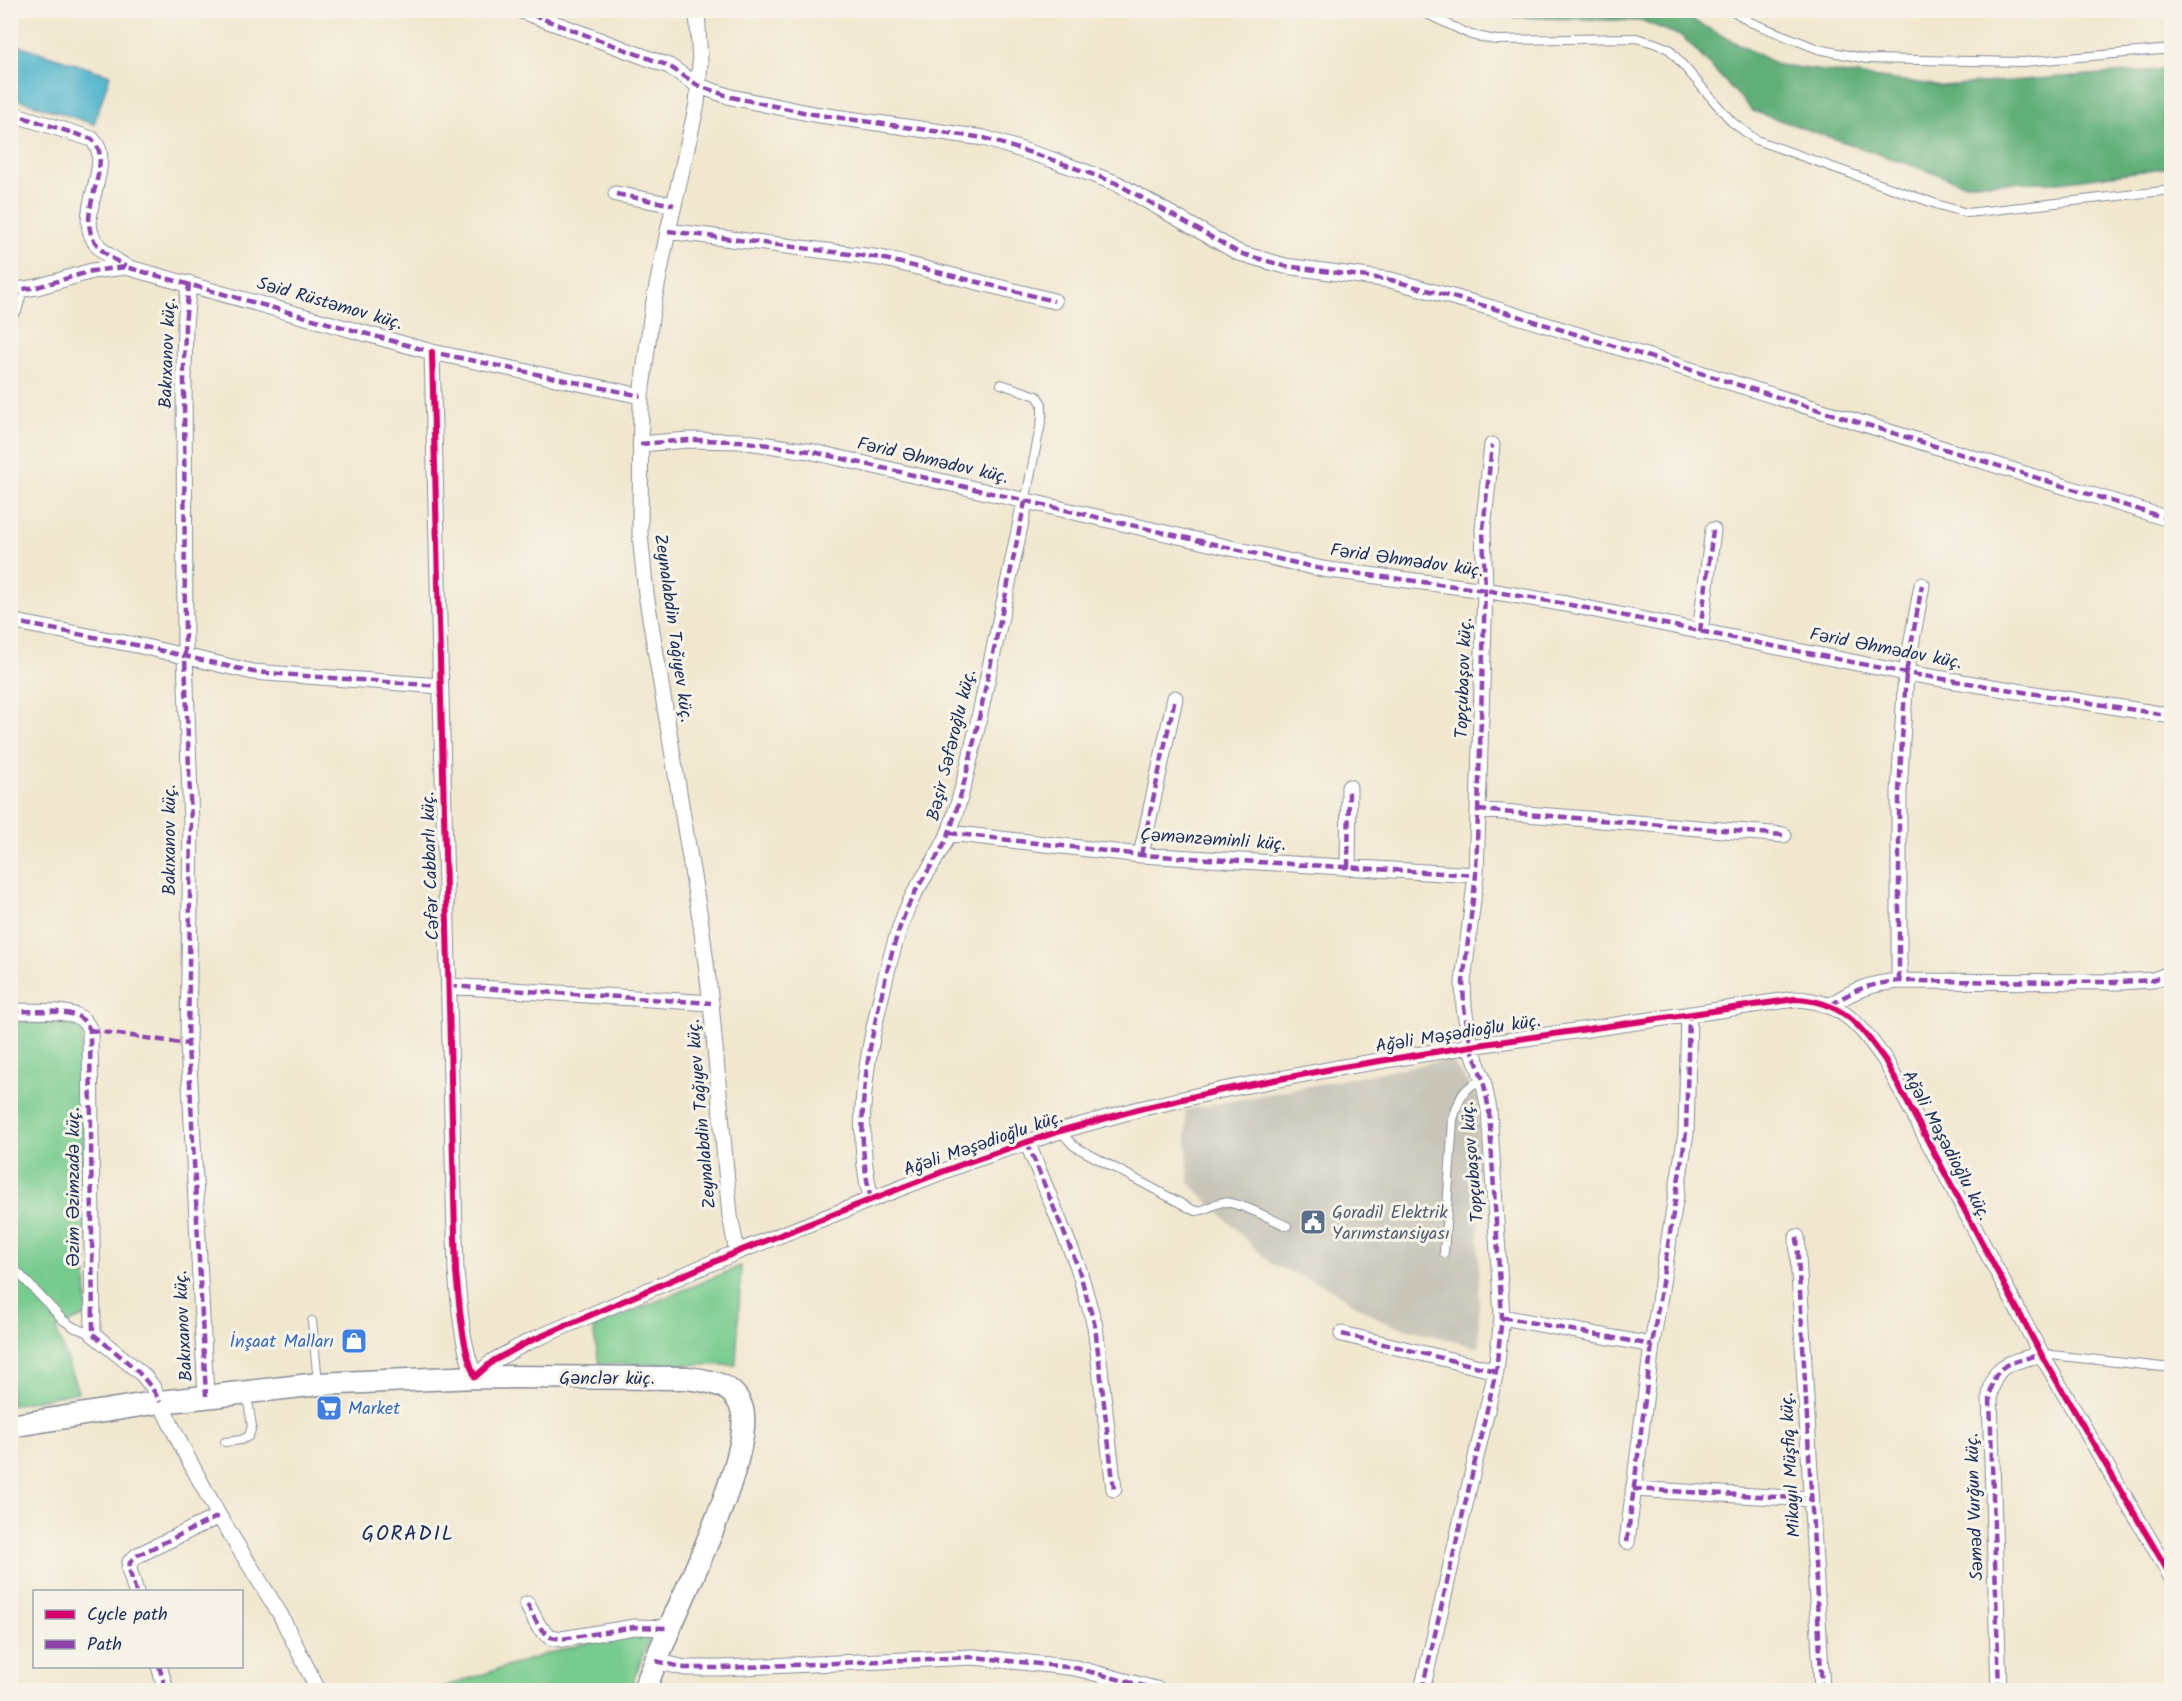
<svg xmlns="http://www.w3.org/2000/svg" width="2182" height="1701" font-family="Kalam,sans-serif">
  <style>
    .industrial { fill: #c8c4b8 }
    .green { fill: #77cb8e; stroke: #497d76; stroke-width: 1.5 }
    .forest { fill: #61af79; stroke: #3e6f6c; stroke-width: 1.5 }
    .water { fill: #4cb3cb; stroke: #347194; stroke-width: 1.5 }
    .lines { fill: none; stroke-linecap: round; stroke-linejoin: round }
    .lane-casing { stroke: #868b96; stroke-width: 10 }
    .street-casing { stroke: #868b96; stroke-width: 17 }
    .secondary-casing { stroke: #868b96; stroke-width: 25 }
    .lane { stroke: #fff; stroke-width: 8 }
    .street { stroke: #fff; stroke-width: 15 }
    .secondary { stroke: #fff; stroke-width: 22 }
    .quiet { stroke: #8e44ad; stroke-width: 4.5; stroke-dasharray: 9 4.5; stroke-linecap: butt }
    .cycleway-casing { stroke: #f7f3e8; stroke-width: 10 }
    .cycleway { stroke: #d6006c; stroke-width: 6 }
    .labels { text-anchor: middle; stroke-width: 6; stroke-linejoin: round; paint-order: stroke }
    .street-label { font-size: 18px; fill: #1b2f5e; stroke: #f7f3e8 }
    .service-label { font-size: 18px; fill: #4e5e75; stroke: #f7f3e8; text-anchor: start }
    .shop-label { font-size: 18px; fill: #366cbe; stroke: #f7f3e8; text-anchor: end }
    .quarter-label { font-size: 21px; letter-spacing: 1.5px; fill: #1b2f5e; stroke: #f7f3e8 }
  </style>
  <rect width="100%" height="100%" fill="#f7f3e8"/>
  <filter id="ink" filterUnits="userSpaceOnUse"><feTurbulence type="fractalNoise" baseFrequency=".0167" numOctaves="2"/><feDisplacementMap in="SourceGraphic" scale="12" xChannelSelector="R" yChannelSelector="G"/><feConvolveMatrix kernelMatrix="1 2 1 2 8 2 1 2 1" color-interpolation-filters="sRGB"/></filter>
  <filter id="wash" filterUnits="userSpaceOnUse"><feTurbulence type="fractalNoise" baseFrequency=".008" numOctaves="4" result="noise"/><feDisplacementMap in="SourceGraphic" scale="24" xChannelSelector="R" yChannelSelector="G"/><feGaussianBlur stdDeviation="1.35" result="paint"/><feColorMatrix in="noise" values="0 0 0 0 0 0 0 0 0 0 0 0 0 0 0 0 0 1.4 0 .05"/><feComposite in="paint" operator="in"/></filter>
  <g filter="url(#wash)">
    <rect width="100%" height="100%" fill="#f1e7cf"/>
    <!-- industrial -->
    <path class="industrial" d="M 1450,1059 L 1478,1097 L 1479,1348 L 1386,1323 L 1323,1285 L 1271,1264 L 1189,1183 L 1185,1110 Z"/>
    <!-- green -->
    <path class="green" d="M 10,1021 L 82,1026 L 87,1315 L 56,1329 L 78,1392 L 11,1405 Z
      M 741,1266 L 736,1365 L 599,1364 L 593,1328 Z
      M 633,1630 L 651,1633 L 630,1690 L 434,1690 L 547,1654 Z"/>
    <!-- forest -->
    <path class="forest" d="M 1472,11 L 1675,11 L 1778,65 L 1942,86 L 2171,69 L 2171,167 L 2060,182 L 1963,183 L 1753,111 L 1683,37 L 1643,21 L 1486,16 Z"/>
    <!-- water -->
    <path class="water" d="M 11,43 L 110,75 L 94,124 L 11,97 Z"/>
  </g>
  <g filter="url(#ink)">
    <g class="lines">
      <!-- lane casing -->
      <g class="lane-casing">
        <path id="lane" d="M 1418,10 L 1471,35 L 1496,40 L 1636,38 L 1654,43 L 1669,49 L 1732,122 L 1756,140 L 1939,205 L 1967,213 L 2172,190
          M 1732,10 L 1750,22 L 1818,49 L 1867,59 L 2023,62 L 2172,49
          M 1001,384 L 1037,396 L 1042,404 L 1042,418 L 1025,502
          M 1060,1131 L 1074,1146 L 1195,1211 C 1208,1211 1214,1202 1225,1202 C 1244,1204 1270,1219 1287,1226
          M 1444,1253 L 1453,1120 C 1459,1099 1462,1087 1483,1080
          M 10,1264 L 63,1320 L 75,1328 L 93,1334
          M 312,1321 L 318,1383
          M 2042,1354 L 2172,1368
          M 225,1442 L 241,1440 L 249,1436 L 252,1426 L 247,1396"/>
      </g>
      <!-- street casing -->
      <g class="street-casing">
        <path id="street" d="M 519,10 L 669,66 L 699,86 L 731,97 L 813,114 L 984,138 L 1050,159 L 1116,183 L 1239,253 L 1285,266 L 1391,280 L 1492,308 L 2172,520
          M 697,10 L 700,63 L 697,104 L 668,231 L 652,311 L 641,396 L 640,534 L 646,594 L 701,924 L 711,1003 L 730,1216 L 737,1252
          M 10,113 L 92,139 C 94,142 98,146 99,151 C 105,181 74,221 99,247 C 106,255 117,261 126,267
          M 616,194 L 674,205
          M 668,231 L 881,258 L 1054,301
          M 189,283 L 185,325 L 184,370 L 185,657 L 191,824 L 188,1044 L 206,1396
          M 10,291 L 37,287 L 92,271 L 126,267 L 432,352 L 641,396
          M 10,313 L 14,309 L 19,291
          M 432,352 L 456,1272 C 460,1308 461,1343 475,1377 L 493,1361 L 528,1342 L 737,1252 L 965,1163 L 1060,1131 L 1139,1109 L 1222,1090 L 1337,1068 L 1471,1046 L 1795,999 C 1842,1001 1859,1024 1885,1060 L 2041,1354 L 2172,1578
          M 640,444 L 688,440 L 740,441 L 809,451 L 1322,569 L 1485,590 L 1566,604 L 1906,673 L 2172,716
          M 10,621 L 141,646 L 253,672 L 440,686
          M 1700,632 L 1713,530
          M 1478,810 L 1784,835
          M 949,833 L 1141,855 L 1476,875
          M 1141,855 L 1175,698
          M 1348,868 L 1349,787
          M 1899,981 L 1899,792 L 1906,673 L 1922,585
          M 449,986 L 711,1003
          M 1831,1005 C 1855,989 1870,984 1899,981 L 2119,982 L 2153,980 L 2172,973
          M 10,1011 C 29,1012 60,1009 77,1016 C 84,1019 87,1024 90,1030 L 93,1334 L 142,1374 L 152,1386 L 183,1449 L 219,1516 L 280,1614 L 318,1690
          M 1027,1142 L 1078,1267 L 1095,1326 L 1114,1489
          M 871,1199 C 854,1129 865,1062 882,993 C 889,962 897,930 910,902 C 922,877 941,855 950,830 C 967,780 977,727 988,676 C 1001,618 1013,560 1025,502
          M 1797,1237 L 1822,1690
          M 1502,1317 L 1652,1345
          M 1342,1334 L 1496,1371
          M 1633,1489 L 1811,1499
          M 1627,1542 L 1652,1345 L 1686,1133 L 1689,1014
          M 136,1592 L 129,1569 L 130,1562 L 138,1555 L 219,1516
          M 527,1604 L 539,1627 L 550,1637 L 562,1639 L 634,1627 L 669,1628
          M 656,1661 L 685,1668 L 722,1668 L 974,1657 L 1076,1668 L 1159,1690
          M 159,1666 L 166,1690
          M 1422,1690 L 1496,1371 L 1502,1317 L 1489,1110 L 1483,1080 L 1471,1046 L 1464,1008 L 1463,982 L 1476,875 L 1485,590 L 1483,529 L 1492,445
          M 1999,1690 L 1990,1397 C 1994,1361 2010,1364 2041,1354"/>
      </g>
      <!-- secondary casing -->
      <g class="secondary-casing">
        <path id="secondary" d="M 10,1426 L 160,1402 L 319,1384 L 475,1377 L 687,1378 C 708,1381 732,1383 741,1406 C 757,1445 688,1585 670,1627 C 661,1648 653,1669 644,1690"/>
      </g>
      <!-- lane -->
      <use href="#lane" class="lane"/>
      <!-- street -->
      <use href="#street" class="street"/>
      <!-- secondary -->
      <use href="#secondary" class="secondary"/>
      <!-- quiet -->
      <path class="quiet" d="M 519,10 L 669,66 L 699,86 L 731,97 L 813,114 L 984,138 L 1050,159 L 1116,183 L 1239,253 L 1285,266 L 1391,280 L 1492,308 L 2172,520
        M 10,113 L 92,139 C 94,142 98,146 99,151 C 105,181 74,221 99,247 C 106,255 117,261 126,267
        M 616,194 L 674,205
        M 668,231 L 881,258 L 1054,301
        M 189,283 L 185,325 L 184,370 L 185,657 L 191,824 L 188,1044 L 206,1396
        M 10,291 L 37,287 L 92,271 L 126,267 L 432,352 L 641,396
        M 10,313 L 14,309 L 19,291
        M 640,444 L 688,440 L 740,441 L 809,451 L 1322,569 L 1485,590 L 1566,604 L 1906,673 L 2172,716
        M 10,621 L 141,646 L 253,672 L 440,686
        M 1700,632 L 1713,530
        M 1478,810 L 1784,835
        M 949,833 L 1141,855 L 1476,875
        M 1141,855 L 1175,698
        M 1348,868 L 1349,787
        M 1899,981 L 1899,792 L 1906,673 L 1922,585
        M 449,986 L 711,1003
        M 1831,1005 C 1855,989 1870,984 1899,981 L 2119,982 L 2153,980 L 2172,973
        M 10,1011 C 29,1012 60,1009 77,1016 C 84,1019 87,1024 90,1030 L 93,1334 C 118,1355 145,1372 160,1402
        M 90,1030 L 188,1044
        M 1027,1142 L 1078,1267 L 1095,1326 L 1114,1489
        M 871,1199 C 854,1129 865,1062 882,993 C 889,962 897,930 910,902 C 922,877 941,855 950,830 C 967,780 977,727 988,676 C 1001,618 1013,560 1025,502
        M 1797,1237 L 1822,1690
        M 1502,1317 L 1652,1345
        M 1342,1334 L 1496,1371
        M 1633,1489 L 1811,1499
        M 1627,1542 L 1652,1345 L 1686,1133 L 1689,1014
        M 136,1592 L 129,1569 L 130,1562 L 138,1555 L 219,1516
        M 527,1604 L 539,1627 L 550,1637 L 562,1639 L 634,1627 L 669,1628
        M 656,1661 L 685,1668 L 722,1668 L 974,1657 L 1076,1668 L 1159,1690
        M 159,1666 L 166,1690
        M 1422,1690 L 1496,1371 L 1502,1317 L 1489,1110 L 1483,1080 L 1471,1046 L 1464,1008 L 1463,982 L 1476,875 L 1485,590 L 1483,529 L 1492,445
        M 1999,1690 L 1990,1397 C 1994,1361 2010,1364 2041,1354"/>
      <!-- cycleway casing -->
      <g class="cycleway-casing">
        <path id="cycleway" d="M 432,352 L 456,1272 C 460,1308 461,1343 475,1377 L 493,1361 L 528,1342 L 737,1252 L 965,1163 L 1060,1131 L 1139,1109 L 1222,1090 L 1337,1068 L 1471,1046 L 1795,999 C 1842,1001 1859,1024 1885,1060 L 2041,1354 L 2172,1578"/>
      </g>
      <!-- cycleway -->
      <use href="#cycleway" class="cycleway"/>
    </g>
  </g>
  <!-- icons -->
  <defs>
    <g id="civic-square" transform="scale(1.35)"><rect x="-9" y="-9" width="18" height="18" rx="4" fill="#5c6f8a" stroke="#f7f3e8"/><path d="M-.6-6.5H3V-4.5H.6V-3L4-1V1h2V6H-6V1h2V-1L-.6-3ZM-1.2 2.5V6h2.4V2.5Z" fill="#fff"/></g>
    <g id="shop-square" transform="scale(1.35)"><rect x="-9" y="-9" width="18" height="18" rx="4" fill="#3f7fe0" stroke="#f7f3e8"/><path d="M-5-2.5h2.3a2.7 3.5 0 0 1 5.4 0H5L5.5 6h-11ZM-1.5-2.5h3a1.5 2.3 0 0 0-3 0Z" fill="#fff"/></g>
    <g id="supermarket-square" transform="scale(1.35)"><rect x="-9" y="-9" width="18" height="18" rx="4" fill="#3f7fe0" stroke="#f7f3e8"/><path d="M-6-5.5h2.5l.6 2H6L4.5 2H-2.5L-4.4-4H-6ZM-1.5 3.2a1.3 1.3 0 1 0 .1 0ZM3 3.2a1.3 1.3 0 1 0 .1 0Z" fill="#fff"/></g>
  </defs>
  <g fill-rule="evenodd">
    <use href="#civic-square" x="1313" y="1222"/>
    <use href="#shop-square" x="354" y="1341"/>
    <use href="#supermarket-square" x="329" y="1408"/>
  </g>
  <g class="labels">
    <!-- street labels -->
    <g class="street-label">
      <text transform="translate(330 303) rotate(16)" y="6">Səid Rüstəmov küç.</text>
      <text transform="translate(167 353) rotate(-88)" y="6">Bakıxanov küç.</text>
      <text transform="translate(933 460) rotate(13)" y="6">Fərid Əhmədov küç.</text>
      <text transform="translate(1407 560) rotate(8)" y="6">Fərid Əhmədov küç.</text>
      <text transform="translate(674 628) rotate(82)" y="6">Zeynalabdin Tağıyev küç.</text>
      <text transform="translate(1886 648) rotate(11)" y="6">Fərid Əhmədov küç.</text>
      <text transform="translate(1463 678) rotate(-88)" y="6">Topçubaşov küç.</text>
      <text transform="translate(951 745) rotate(-76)" y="6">Bəşir Səfəroğlu küç.</text>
      <text transform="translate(1213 839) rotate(4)" y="6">Çəmənzəminli küç.</text>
      <text transform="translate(169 840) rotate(-90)" y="6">Bakıxanov küç.</text>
      <text transform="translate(430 866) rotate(-92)" y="6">Cəfər Cabbarlı küç.</text>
      <text transform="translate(1458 1033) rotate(-9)" y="6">Ağəli Məşədioğlu küç.</text>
      <text transform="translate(701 1114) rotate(-95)" y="6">Zeynalabdin Tağıyev küç.</text>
      <text transform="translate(983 1143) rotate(-19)" y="6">Ağəli Məşədioğlu küç.</text>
      <text transform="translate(1947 1145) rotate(62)" y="6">Ağəli Məşədioğlu küç.</text>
      <text transform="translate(1472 1162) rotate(-95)" y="6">Topçubaşov küç.</text>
      <text transform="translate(73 1187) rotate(-90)" y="6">Əzim Əzimzadə küç.</text>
      <text transform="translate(183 1326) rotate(-93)" y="6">Bakıxanov küç.</text>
      <text x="607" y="1384">Gənclər küç.</text>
      <text transform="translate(1790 1465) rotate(-93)" y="6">Mikayıl Müşfiq küç.</text>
      <text transform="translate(1974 1507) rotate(-92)" y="6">Səməd Vurğun küç.</text>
    </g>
    <!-- service labels -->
    <g class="service-label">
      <text x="1332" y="1218">Goradil Elektrik<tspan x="1332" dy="21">Yarımstansiyası</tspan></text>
    </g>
    <!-- shop labels -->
    <g class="shop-label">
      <text x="334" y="1347">İnşaat Malları</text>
      <text x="348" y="1414" text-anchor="start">Market</text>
    </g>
    <!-- quarter labels -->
    <g class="quarter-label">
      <text x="408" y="1540">GORADIL</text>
    </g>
  </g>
  <!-- margin -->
  <rect width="2182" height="1701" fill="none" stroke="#f7f3e8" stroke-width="36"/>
  <!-- legend -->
  <rect x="33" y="1590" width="210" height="78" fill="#f7f3e8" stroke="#9fa5b1" stroke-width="1.5"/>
  <rect x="45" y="1610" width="30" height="9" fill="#d6006c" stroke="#9fa5b1" stroke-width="1.5"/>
  <text x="87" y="1620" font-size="18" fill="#1b2f5e">Cycle path</text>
  <rect x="45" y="1640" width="30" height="9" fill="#8e44ad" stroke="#9fa5b1" stroke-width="1.5"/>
  <text x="87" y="1650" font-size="18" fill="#1b2f5e">Path</text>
</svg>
